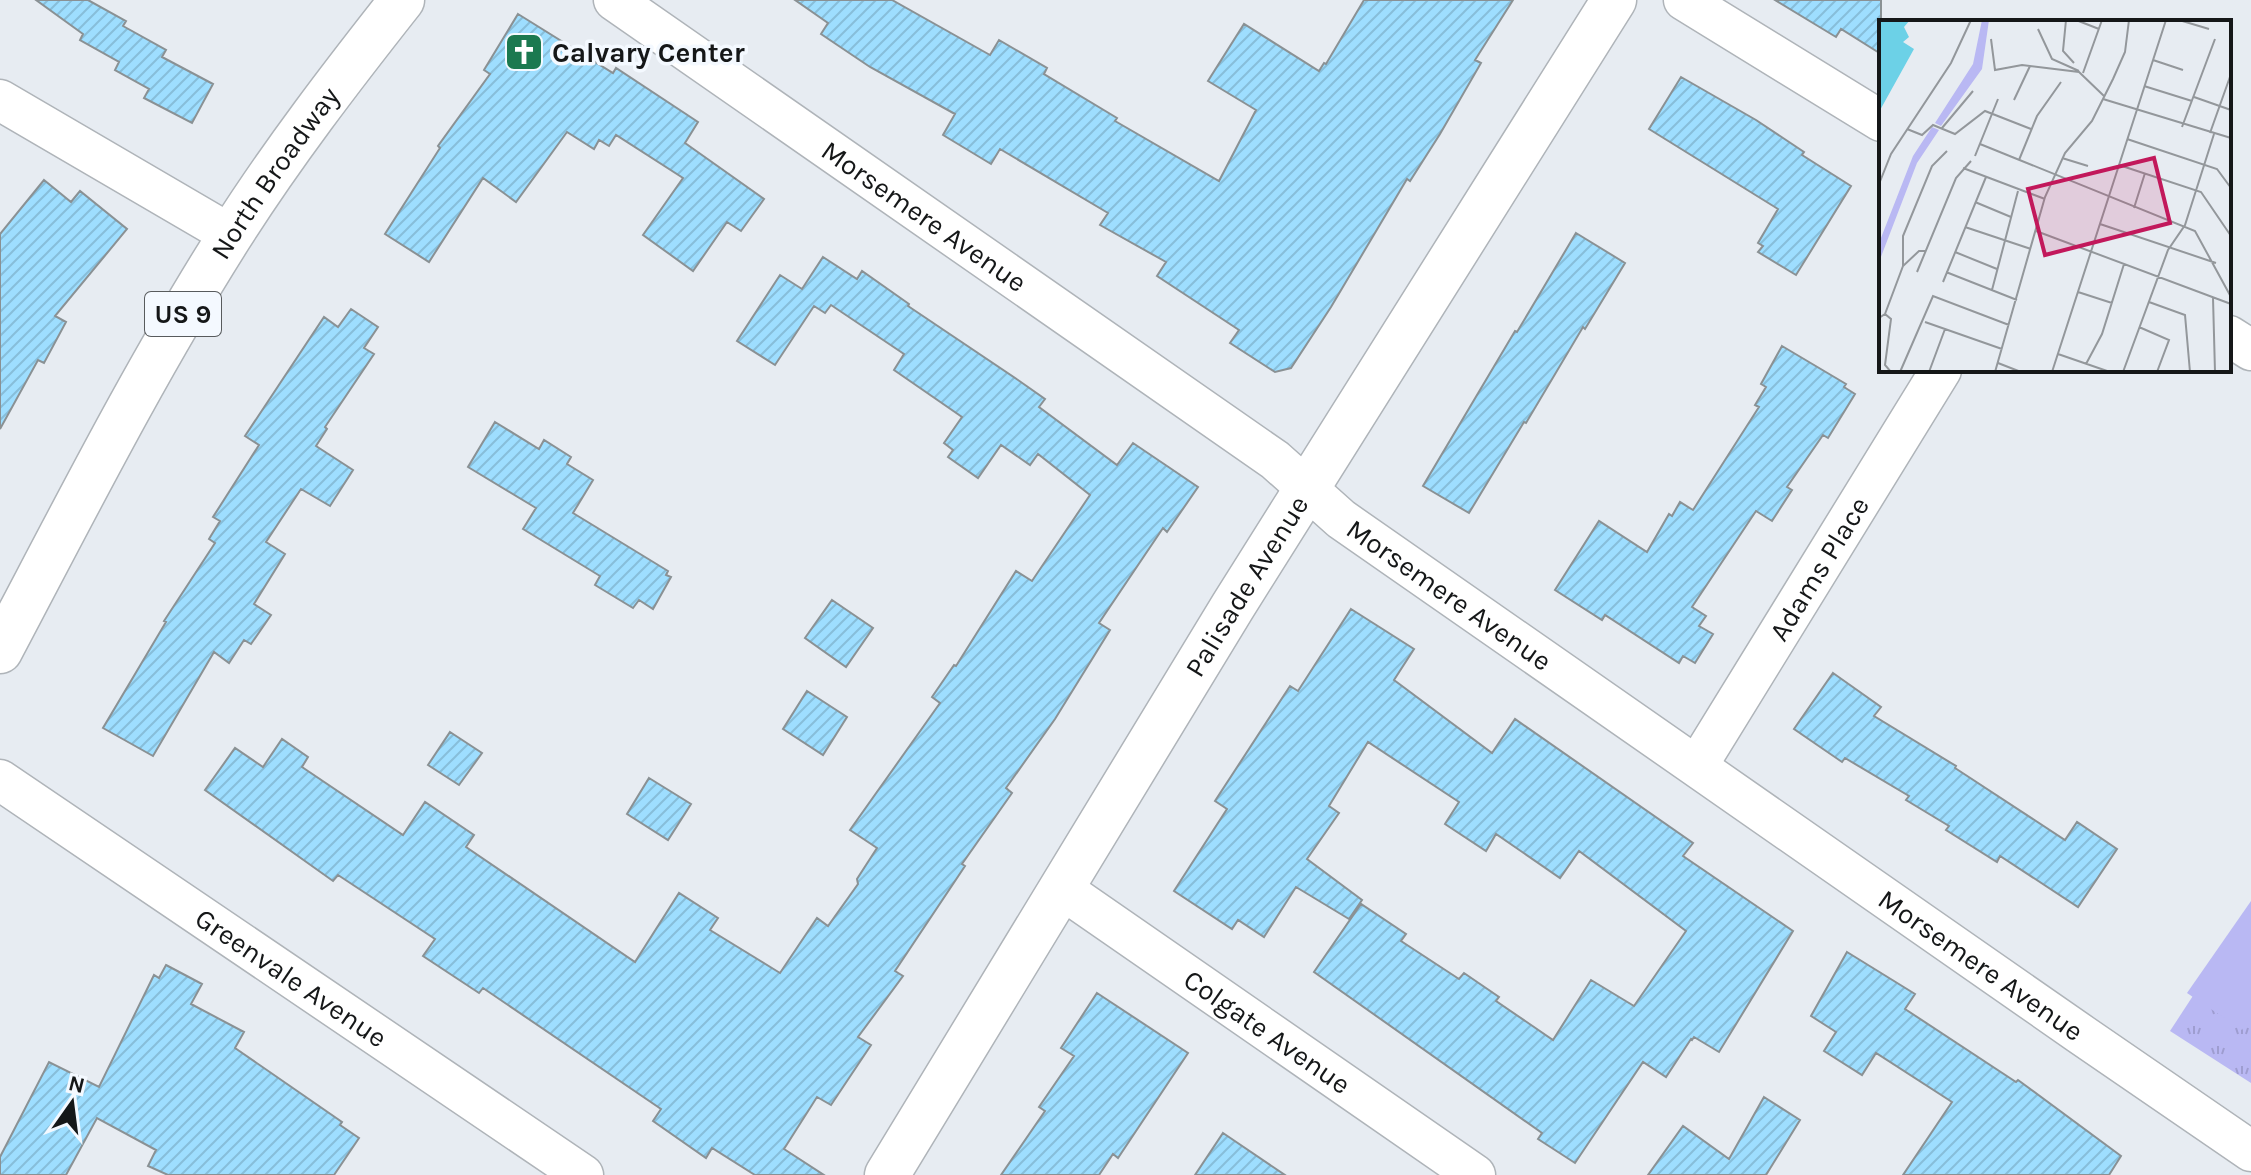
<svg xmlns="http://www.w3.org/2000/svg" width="2251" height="1175" font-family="Karla,sans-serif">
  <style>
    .grass { fill: url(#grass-tufts) }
    .pitch { fill: #b9b8f3 }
    .building { fill: url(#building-hatch); stroke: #8a9194; stroke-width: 2 }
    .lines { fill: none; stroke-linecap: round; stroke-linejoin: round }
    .street-casing { stroke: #afb4b9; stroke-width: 43 }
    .secondary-casing { stroke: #afb4b9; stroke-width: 47 }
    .primary-casing { stroke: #afb4b9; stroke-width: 47 }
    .street { stroke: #fff; stroke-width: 40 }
    .secondary { stroke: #fff; stroke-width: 44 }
    .primary { stroke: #fff; stroke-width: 44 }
    .labels { text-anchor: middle; stroke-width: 7; stroke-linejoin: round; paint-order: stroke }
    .shield { fill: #f4f9ff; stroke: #585b5d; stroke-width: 2 }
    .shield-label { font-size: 26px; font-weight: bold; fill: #151718 }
    .poi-label { font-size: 28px; font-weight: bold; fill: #151718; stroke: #f4f9ff; text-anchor: start }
    .street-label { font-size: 28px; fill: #151718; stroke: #f4f9ff }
    .inset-road { fill: none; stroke: #93979b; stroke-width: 2 }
    .view { fill: #c2185b; fill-opacity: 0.15; stroke: #c2185b; stroke-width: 4 }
    .inset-edge { fill: none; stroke: #151718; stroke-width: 4 }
  </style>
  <defs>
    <pattern id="grass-tufts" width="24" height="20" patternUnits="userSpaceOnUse" patternTransform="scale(2)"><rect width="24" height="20" fill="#b9b8f3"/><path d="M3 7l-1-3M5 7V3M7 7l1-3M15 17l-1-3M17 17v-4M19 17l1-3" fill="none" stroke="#9e9dd0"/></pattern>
    <pattern id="building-hatch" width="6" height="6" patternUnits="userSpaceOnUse" patternTransform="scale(2)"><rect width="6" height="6" fill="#9edeff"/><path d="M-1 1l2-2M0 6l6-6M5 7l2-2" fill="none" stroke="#87beda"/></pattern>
  </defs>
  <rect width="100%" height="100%" fill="#e7ecf2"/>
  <!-- grass -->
  <path class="grass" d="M 2251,907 L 2251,1083 L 2170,1031 Z"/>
  <!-- pitch -->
  <path class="pitch" d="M 2251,901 L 2251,1017 L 2242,1030 L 2187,993 Z"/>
  <!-- building -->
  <path class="building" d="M 36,0 L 88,0 L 126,21 L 123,26 L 166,50 L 162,57 L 213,84 L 192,123 L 144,98 L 149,89 L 115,70 L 119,62 L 80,40 L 83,34 Z
    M 795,0 L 892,0 L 990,55 L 999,40 L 1047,68 L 1044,74 L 1117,118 L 1115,121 L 1219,181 L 1256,110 L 1208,81 L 1244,24 L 1319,71 L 1324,63 L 1326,64 L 1364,0 L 1513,0 L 1475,60 L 1481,63 L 1440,134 L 1410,181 L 1407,179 L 1331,307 L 1291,368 L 1275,372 L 1230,343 L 1239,330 L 1157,276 L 1166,262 L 1100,225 L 1108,213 L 1000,149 L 991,164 L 943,135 L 955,114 L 870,67 L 821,34 L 828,23 Z
    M 1775,0 L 1881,0 L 1881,54 L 1841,29 L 1836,37 Z
    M 518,14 L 613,73 L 616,68 L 698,122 L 685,143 L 764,199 L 741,231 L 727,222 L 693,271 L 643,235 L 683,178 L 616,135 L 609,146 L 599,140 L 594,149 L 567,132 L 516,202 L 483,178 L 429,262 L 385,234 L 440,148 L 438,146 L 490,74 L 484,70 Z
    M 1681,77 L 1756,120 L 1804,152 L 1802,155 L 1851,186 L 1796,275 L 1758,252 L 1763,246 L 1758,243 L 1778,209 L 1649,129 Z
    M 44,180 L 71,202 L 80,191 L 127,229 L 55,316 L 66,322 L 44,363 L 38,360 L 0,429 L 0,234 Z
    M 1576,233 L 1625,263 L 1585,329 L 1583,327 L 1526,423 L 1524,422 L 1469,513 L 1423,486 L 1515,331 L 1517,332 Z
    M 823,257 L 857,279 L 862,271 L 909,304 L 908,306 L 1018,380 L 1045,399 L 1039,407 L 1117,465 L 1133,443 L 1198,487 L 1167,532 L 1163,528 L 1099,623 L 1110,630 L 1055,719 L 1006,788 L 1012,793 L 962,864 L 965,866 L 895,971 L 903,976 L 858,1037 L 871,1045 L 831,1105 L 817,1097 L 784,1149 L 824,1175 L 755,1175 L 712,1148 L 706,1158 L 653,1121 L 661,1109 L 483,988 L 479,993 L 423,956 L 435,939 L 338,875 L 333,881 L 205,790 L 235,748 L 263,767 L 282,739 L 308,757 L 302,767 L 403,835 L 425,802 L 474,835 L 466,847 L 635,962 L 679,893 L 718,918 L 710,930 L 780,973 L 817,918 L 828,926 L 858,884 L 857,879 L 877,848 L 850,830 L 940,703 L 932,697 L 954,665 L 956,666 L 1016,571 L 1032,581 L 1090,495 L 1038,454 L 1030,465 L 1001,445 L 978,478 L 948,457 L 953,450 L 944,443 L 962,417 L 894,370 L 904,354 L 831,305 L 825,313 L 814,306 L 775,365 L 737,341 L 780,275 L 802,289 Z
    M 351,309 L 378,327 L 364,348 L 374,354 L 325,427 L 327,429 L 316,446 L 353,470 L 330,506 L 301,489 L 266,542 L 285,554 L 254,604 L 271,615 L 251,644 L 244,640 L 229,663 L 214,652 L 153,756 L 103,728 L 166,622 L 164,621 L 215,543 L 209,539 L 220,521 L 213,517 L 259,445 L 245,436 L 324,317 L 338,327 Z
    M 1782,346 L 1846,384 L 1844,387 L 1855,394 L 1828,438 L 1823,435 L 1787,487 L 1792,490 L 1772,521 L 1756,511 L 1692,607 L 1706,616 L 1699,626 L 1713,634 L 1695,663 L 1683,656 L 1679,663 L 1605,615 L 1602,620 L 1555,590 L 1599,521 L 1647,552 L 1669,514 L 1672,516 L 1680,502 L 1693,510 L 1759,407 L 1755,405 L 1766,387 L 1761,384 Z
    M 495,422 L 539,449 L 544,440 L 571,457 L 567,464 L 593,480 L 573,513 L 668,571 L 666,575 L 671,577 L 653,609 L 639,600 L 633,608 L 595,585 L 600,576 L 523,529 L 536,508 L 468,467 Z
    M 832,600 L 873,628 L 846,667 L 805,638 Z
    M 1351,609 L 1414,649 L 1394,680 L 1492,753 L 1515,719 L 1693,843 L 1683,856 L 1793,931 L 1719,1052 L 1694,1037 L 1692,1040 L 1691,1039 L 1666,1077 L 1643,1062 L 1575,1163 L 1538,1139 L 1542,1133 L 1314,972 L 1361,904 L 1406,934 L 1401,941 L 1459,979 L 1464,973 L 1499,997 L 1496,1001 L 1553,1040 L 1591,980 L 1634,1006 L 1686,931 L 1579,851 L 1560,878 L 1496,834 L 1486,851 L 1445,824 L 1459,802 L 1368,742 L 1329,806 L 1339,813 L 1307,859 L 1362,900 L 1349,919 L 1296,887 L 1264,937 L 1238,920 L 1232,929 L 1174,891 L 1227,809 L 1215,801 L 1290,686 L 1298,691 Z
    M 1833,673 L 1881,707 L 1874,716 L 1956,766 L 1955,768 L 2065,840 L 2077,822 L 2117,849 L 2078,907 L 2000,856 L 1997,862 L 1946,830 L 1949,826 L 1906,800 L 1909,796 L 1845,758 L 1842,762 L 1794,729 Z
    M 807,691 L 847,717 L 823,755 L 783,729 Z
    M 450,732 L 482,753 L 459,785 L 428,765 Z
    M 649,778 L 691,804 L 668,840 L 627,814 Z
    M 1847,952 L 1915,994 L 1905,1009 L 2016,1082 L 2018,1080 L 2121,1156 L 2109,1175 L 1903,1175 L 1952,1102 L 1876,1053 L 1862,1075 L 1824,1051 L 1836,1032 L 1811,1016 Z
    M 166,965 L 202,984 L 191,1004 L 244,1032 L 235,1048 L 342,1122 L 340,1125 L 359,1138 L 334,1175 L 168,1175 L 148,1166 L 156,1150 L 97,1118 L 66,1175 L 0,1175 L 0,1157 L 49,1062 L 99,1087 L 154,975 L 159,978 Z
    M 1097,993 L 1188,1053 L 1118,1158 L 1113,1154 L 1099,1175 L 1001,1175 L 1045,1111 L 1039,1107 L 1074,1056 L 1061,1048 Z
    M 1764,1097 L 1800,1120 L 1766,1175 L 1648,1175 L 1683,1126 L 1729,1159 Z
    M 1223,1133 L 1285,1175 L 1195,1175 Z"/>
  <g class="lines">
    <!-- street casing -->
    <g class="street-casing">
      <g id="street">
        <path id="s1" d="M 614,0 L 1275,460 L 1341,519 L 2079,1033 L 2251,1151"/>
        <path d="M 1684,0 L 1881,121"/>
        <path d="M 0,100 L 231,235"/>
        <path d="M 2229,336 L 2251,350"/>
        <path id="s2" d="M 1697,766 L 1941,370"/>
        <path id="s3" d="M 0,780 L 583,1175"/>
        <path id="s4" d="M 1062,889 L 1475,1175"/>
      </g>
    </g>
    <!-- secondary casing -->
    <g class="secondary-casing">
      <g id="secondary">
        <path id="s5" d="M 887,1175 L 1233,606 L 1614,0"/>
      </g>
    </g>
    <!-- primary casing -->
    <g class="primary-casing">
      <g id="primary">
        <path id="s6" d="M 0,651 C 74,511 145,370 230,236 C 282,154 342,76 402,0"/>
      </g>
    </g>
    <!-- street -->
    <use href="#street" class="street"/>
    <!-- secondary -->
    <use href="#secondary" class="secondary"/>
    <!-- primary -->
    <use href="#primary" class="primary"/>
  </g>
  <!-- icons -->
  <defs>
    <g id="church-square" transform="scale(2)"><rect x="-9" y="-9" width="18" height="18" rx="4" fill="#1b7950" stroke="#f4f9ff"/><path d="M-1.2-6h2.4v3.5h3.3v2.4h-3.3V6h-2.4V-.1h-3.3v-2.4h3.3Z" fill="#fff"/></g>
  </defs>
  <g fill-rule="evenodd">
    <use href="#church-square" x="524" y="52"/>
  </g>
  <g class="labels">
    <!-- shield labels -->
    <rect class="shield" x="145" y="292" width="76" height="44" rx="6"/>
    <g class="shield-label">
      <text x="183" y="323">US 9</text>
    </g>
    <!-- poi labels -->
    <g class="poi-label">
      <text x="552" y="62">Calvary Center</text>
    </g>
    <!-- street labels -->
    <g class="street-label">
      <text dy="10" stroke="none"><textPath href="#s6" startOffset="552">North Broadway</textPath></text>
      <text dy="10" stroke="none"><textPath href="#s1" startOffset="378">Morsemere Avenue</textPath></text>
      <text dy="10" stroke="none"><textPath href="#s2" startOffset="232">Adams Place</textPath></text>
      <text dy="10" stroke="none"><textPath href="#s5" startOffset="690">Palisade Avenue</textPath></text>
      <text dy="10" stroke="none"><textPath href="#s1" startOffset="1026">Morsemere Avenue</textPath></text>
      <text dy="10" stroke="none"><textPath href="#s1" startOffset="1674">Morsemere Avenue</textPath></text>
      <text dy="10" stroke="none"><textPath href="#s3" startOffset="352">Greenvale Avenue</textPath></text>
      <text dy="10" stroke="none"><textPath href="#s4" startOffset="250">Colgate Avenue</textPath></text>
    </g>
  </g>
  <!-- overview -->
  <g transform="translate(1879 20)">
    <rect width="352" height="352" fill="#e7ecf2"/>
    <path d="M 103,0 L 110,0 L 103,49 L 62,106 L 56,103 L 94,44 ZM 53,107 L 60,110 L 38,143 L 0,242 L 0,223 L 34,136 Z" fill="#b9b8f3"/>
    <path d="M 0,0 L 31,0 L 25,7 L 30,17 L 24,22 L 35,29 L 0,92 Z" fill="#6cd1e7"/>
    <path class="inset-road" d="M 187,0 L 184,31 L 195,43M 197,0 L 220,9M 300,0 L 330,9M 159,9 L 173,39 L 200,51M 112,19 L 116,50 L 143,45 L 200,52 L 225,76M 274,40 L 304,50M 204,53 L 223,0M 265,66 L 313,81M 315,77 L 352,90M 224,79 L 352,118M 135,80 L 151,46M 303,107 L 336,19M 63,108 L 94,71M 28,109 L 43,115 L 54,105 L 76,114 L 106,91 L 152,109M 331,113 L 352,54M 248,119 L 338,149 L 352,168M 101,124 L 316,211 L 352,277M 96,136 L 119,79M 183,138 L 209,146M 140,140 L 158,96 L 182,62M 240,145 L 322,172 L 352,216M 84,148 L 166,179M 0,164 L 12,134 L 72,43 L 92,0M 96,182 L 132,197M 255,188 L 266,153M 221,204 L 337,243M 86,207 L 152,229M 157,211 L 352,284M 76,232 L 118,249M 24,246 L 24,216 L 53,146 L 68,131M 38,252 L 77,158 L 92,141M 67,252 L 138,280M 64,262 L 107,157M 113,270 L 139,171M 199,272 L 233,283M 334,278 L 336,352M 270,282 L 306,295 L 311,352M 6,294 L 24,246 L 40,231 L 47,231M 0,298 L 6,294 L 12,299 L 6,345 L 12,352M 46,302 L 123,329M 260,307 L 290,320 L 278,352M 179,334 L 231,352M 119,343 L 142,352M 207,344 L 223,314 L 245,244M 21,352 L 54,276 L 130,305M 50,352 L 66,309M 116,352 L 166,177 L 186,133 L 213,101 L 234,59 L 246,32 L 250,0M 173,352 L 287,0M 244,352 L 289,230 L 306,205 L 335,114"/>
    <path class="view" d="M 275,138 L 291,203 L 166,235 L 149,169 Z"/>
    <rect width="352" height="352" class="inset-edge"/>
  </g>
  <!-- north arrow -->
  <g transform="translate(72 1103) rotate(14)" stroke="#f4f9ff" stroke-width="6" paint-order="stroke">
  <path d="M0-6L14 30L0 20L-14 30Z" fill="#151718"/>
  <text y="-12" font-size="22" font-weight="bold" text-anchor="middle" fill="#151718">N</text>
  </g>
</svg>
